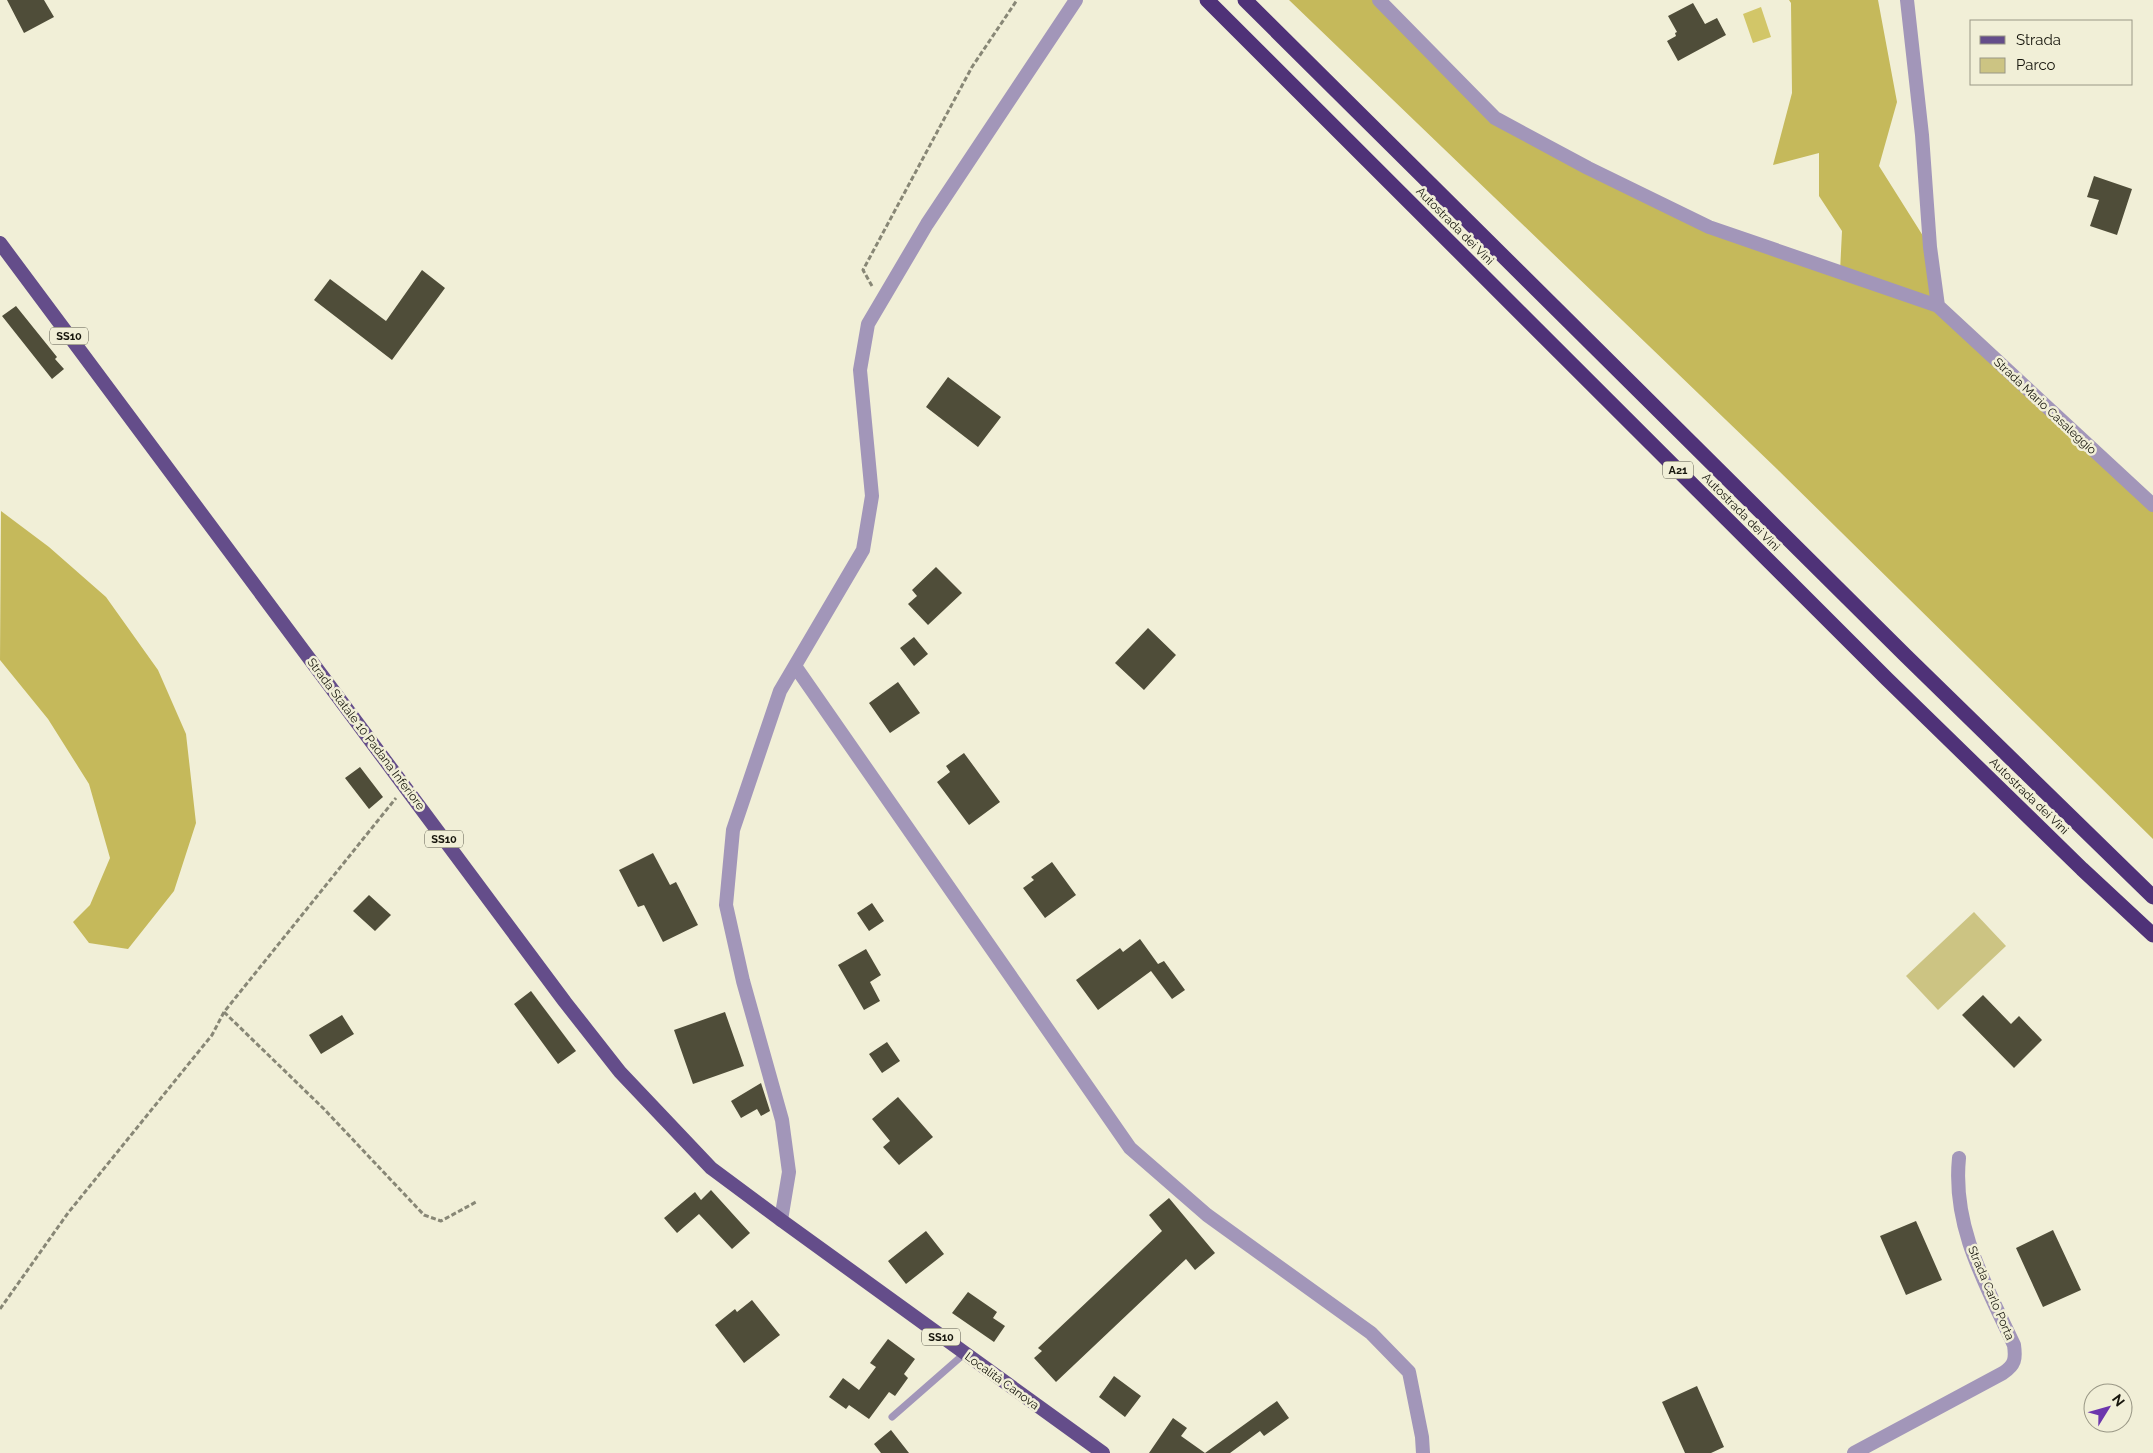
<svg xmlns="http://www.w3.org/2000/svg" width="2153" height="1453" font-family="Raleway,sans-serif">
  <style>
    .green { fill: #ccc483 }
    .forest { fill: #c5b95b }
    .water { fill: #d2c668 }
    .building { fill: #4f4d39 }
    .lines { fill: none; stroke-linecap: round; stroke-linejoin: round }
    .path { stroke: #888776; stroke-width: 3; stroke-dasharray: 5 2.5; stroke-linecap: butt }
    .service { stroke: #a296b9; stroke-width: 7 }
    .minor { stroke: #a296b9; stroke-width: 14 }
    .primary { stroke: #644d8a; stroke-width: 14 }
    .motorway { stroke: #4f3278; stroke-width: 15 }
    .labels { text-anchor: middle; stroke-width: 5; stroke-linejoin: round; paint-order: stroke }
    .shield { fill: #f1efd7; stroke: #58574a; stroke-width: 1 }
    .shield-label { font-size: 11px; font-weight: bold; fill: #17160d }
    .street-label { font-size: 12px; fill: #17160d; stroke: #f1efd7 }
  </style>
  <rect width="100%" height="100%" fill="#f1efd7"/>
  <!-- green -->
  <path class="green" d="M 1974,912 L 2006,946 L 1938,1010 L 1906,976 Z"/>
  <!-- forest -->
  <path class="forest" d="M 1289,0 L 1380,0 L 1495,118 L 1709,227 L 1840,272 L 1842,231 L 1819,196 L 1819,153 L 1773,165 L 1792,93 L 1791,3 L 1789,0 L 1878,0 L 1897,102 L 1879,166 L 1930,247 L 1938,306 L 2153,505 L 2153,839 L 1777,469 Z
    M 1,511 L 49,547 L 106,597 L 158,670 L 186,734 L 196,823 L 174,891 L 128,949 L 89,943 L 73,922 L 90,905 L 110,858 L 89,784 L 48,719 L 0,660 Z"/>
  <!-- water -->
  <path class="water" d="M 1761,7 L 1771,37 L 1753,43 L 1743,14 Z"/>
  <!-- building -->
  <path class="building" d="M 7,0 L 44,0 L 54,17 L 24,33 Z
    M 1693,3 L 1705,24 L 1717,18 L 1726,35 L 1678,61 L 1667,41 L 1676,36 L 1675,33 L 1677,32 L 1668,16 Z
    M 2094,176 L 2132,189 L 2117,235 L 2090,226 L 2099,200 L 2087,197 Z
    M 422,270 L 445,288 L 392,360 L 314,300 L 330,279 L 386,321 Z
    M 16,306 L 57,357 L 55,359 L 64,369 L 52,379 L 2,316 Z
    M 948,377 L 1001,417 L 978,447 L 926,407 Z
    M 936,567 L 962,593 L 928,625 L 908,604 L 917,596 L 912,590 Z
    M 1148,628 L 1176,655 L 1144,690 L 1115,663 Z
    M 914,637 L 928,654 L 914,666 L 900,648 Z
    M 898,682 L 920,713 L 890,733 L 869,703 Z
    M 964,753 L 1000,802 L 969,825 L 937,782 L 950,772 L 946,766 Z
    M 360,767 L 383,797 L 369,809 L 345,778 Z
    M 653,853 L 670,885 L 676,882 L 698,925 L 663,942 L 644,905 L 638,907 L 619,870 Z
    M 1052,862 L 1076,895 L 1045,918 L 1023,888 L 1034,880 L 1031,877 Z
    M 369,895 L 391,915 L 375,931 L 353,911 Z
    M 872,903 L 884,921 L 869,931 L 857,913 Z
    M 1140,939 L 1158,964 L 1164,961 L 1185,990 L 1172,999 L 1151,971 L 1098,1010 L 1076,980 L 1120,948 L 1123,952 Z
    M 866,949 L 881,975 L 870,982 L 880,1001 L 864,1010 L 838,965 Z
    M 531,991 L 576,1051 L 558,1064 L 514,1004 Z
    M 1983,995 L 2011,1024 L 2019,1016 L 2042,1040 L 2014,1068 L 1962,1015 Z
    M 725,1012 L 744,1066 L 693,1084 L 674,1030 Z
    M 342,1015 L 354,1034 L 321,1054 L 309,1035 Z
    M 887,1042 L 900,1061 L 882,1073 L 869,1054 Z
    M 761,1083 L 770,1111 L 761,1116 L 757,1109 L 741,1118 L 731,1101 Z
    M 898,1097 L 933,1137 L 899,1165 L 883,1147 L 890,1141 L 872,1119 Z
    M 711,1190 L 750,1233 L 732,1249 L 699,1214 L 677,1233 L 664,1218 L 695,1192 L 701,1200 Z
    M 1169,1198 L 1215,1253 L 1195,1270 L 1186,1259 L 1056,1382 L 1034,1358 L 1042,1351 L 1038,1348 L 1162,1231 L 1149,1215 Z
    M 1916,1221 L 1942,1280 L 1906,1295 L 1880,1236 Z
    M 2053,1230 L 2081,1290 L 2043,1307 L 2016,1248 Z
    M 926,1231 L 944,1254 L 906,1284 L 888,1261 Z
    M 968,1292 L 997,1312 L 993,1318 L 1005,1326 L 994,1342 L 952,1313 Z
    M 752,1300 L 780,1335 L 744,1363 L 715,1325 L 735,1309 L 737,1312 Z
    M 888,1339 L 915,1359 L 904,1374 L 908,1378 L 895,1396 L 889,1392 L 869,1419 L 849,1405 L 846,1409 L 829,1397 L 843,1378 L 859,1390 L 876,1367 L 870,1363 Z
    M 1114,1376 L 1141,1396 L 1125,1417 L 1099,1397 Z
    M 1697,1386 L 1724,1447 L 1711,1453 L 1685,1453 L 1662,1402 Z
    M 1277,1401 L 1289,1418 L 1264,1436 L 1260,1431 L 1230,1453 L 1149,1453 L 1173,1418 L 1187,1428 L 1181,1436 L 1205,1453 Z
    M 891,1430 L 909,1453 L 881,1453 L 874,1444 Z"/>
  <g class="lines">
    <!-- path -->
    <path class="path" d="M 872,286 L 863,270 L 972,67 L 1017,0
      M 224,1012 L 324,1109 L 424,1215 L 441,1221 L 476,1202
      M 0,1309 L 68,1213 L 212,1035 L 224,1012 L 396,798"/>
    <!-- service -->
    <path class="service" d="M 892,1417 L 964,1354"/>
    <!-- minor -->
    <path class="minor" d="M 1379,0 L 1495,118 L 1588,168 L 1709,227 L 1938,306 L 2153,505
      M 1907,0 L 1922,135 L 1930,247 L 1938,306
      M 795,666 L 1130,1148 L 1207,1215 L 1371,1333 L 1409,1372 L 1422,1437 L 1423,1453
      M 781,1220 L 789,1172 L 782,1120 L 743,981 L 726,905 L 733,830 L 780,691 L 863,550 L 872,496 L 860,370 L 868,324 L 927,224 L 1076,0
      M 1854,1453 L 2003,1373 C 2015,1365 2016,1359 2014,1345 C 1986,1285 1952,1227 1959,1158"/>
    <!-- primary -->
    <path class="primary" d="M 0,243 L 565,1002 L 620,1072 L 711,1168 L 781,1220 L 1103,1453"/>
    <!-- motorway -->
    <path class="motorway" d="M 1207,0 L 1887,679 L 2082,869 L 2153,935
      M 1245,0 L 1906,656 L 2153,897"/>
  </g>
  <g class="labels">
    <!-- shield labels -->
    <g class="shield">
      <rect x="50" y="327.5" width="38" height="17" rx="4"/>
      <rect x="1663" y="461.5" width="30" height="17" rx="4"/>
      <rect x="425" y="830.5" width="38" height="17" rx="4"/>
      <rect x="922" y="1328.5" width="38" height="17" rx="4"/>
    </g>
    <g class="shield-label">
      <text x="69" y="340">SS10</text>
      <text x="1678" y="474">A21</text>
      <text x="444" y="843">SS10</text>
      <text x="941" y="1341">SS10</text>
    </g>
    <!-- street labels -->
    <g class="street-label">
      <text transform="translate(1455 226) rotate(45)" y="4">Autostrada dei Vini</text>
      <text transform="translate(2045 406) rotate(43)" y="4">Strada Mario Casaleggio</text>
      <text transform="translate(1741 512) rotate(45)" y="4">Autostrada dei Vini</text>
      <text transform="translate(366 734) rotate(53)" y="4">Strada Statale 10 Padana Inferiore</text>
      <text transform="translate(2029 796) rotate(44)" y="4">Autostrada dei Vini</text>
      <text transform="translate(1991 1293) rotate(67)" y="4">Strada Carlo Porta</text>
      <text transform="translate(1002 1381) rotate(36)" y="4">Località Canova</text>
    </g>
  </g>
  <!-- legend -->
  <rect x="1970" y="20" width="162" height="65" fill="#f1efd7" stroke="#9a9886"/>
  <rect x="1980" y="36" width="25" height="8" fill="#644d8a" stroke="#9a9886"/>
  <text x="2016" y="45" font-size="15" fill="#17160d">Strada</text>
  <rect x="1980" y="58" width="25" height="15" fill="#ccc483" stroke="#9a9886"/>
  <text x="2016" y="70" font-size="15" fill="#17160d">Parco</text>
  <!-- north arrow -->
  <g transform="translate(2108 1408) rotate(53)"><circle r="24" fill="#f1efd7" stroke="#9a9886"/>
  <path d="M0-4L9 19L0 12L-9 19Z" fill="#6c36ad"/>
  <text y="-8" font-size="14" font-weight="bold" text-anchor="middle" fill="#17160d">N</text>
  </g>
</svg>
